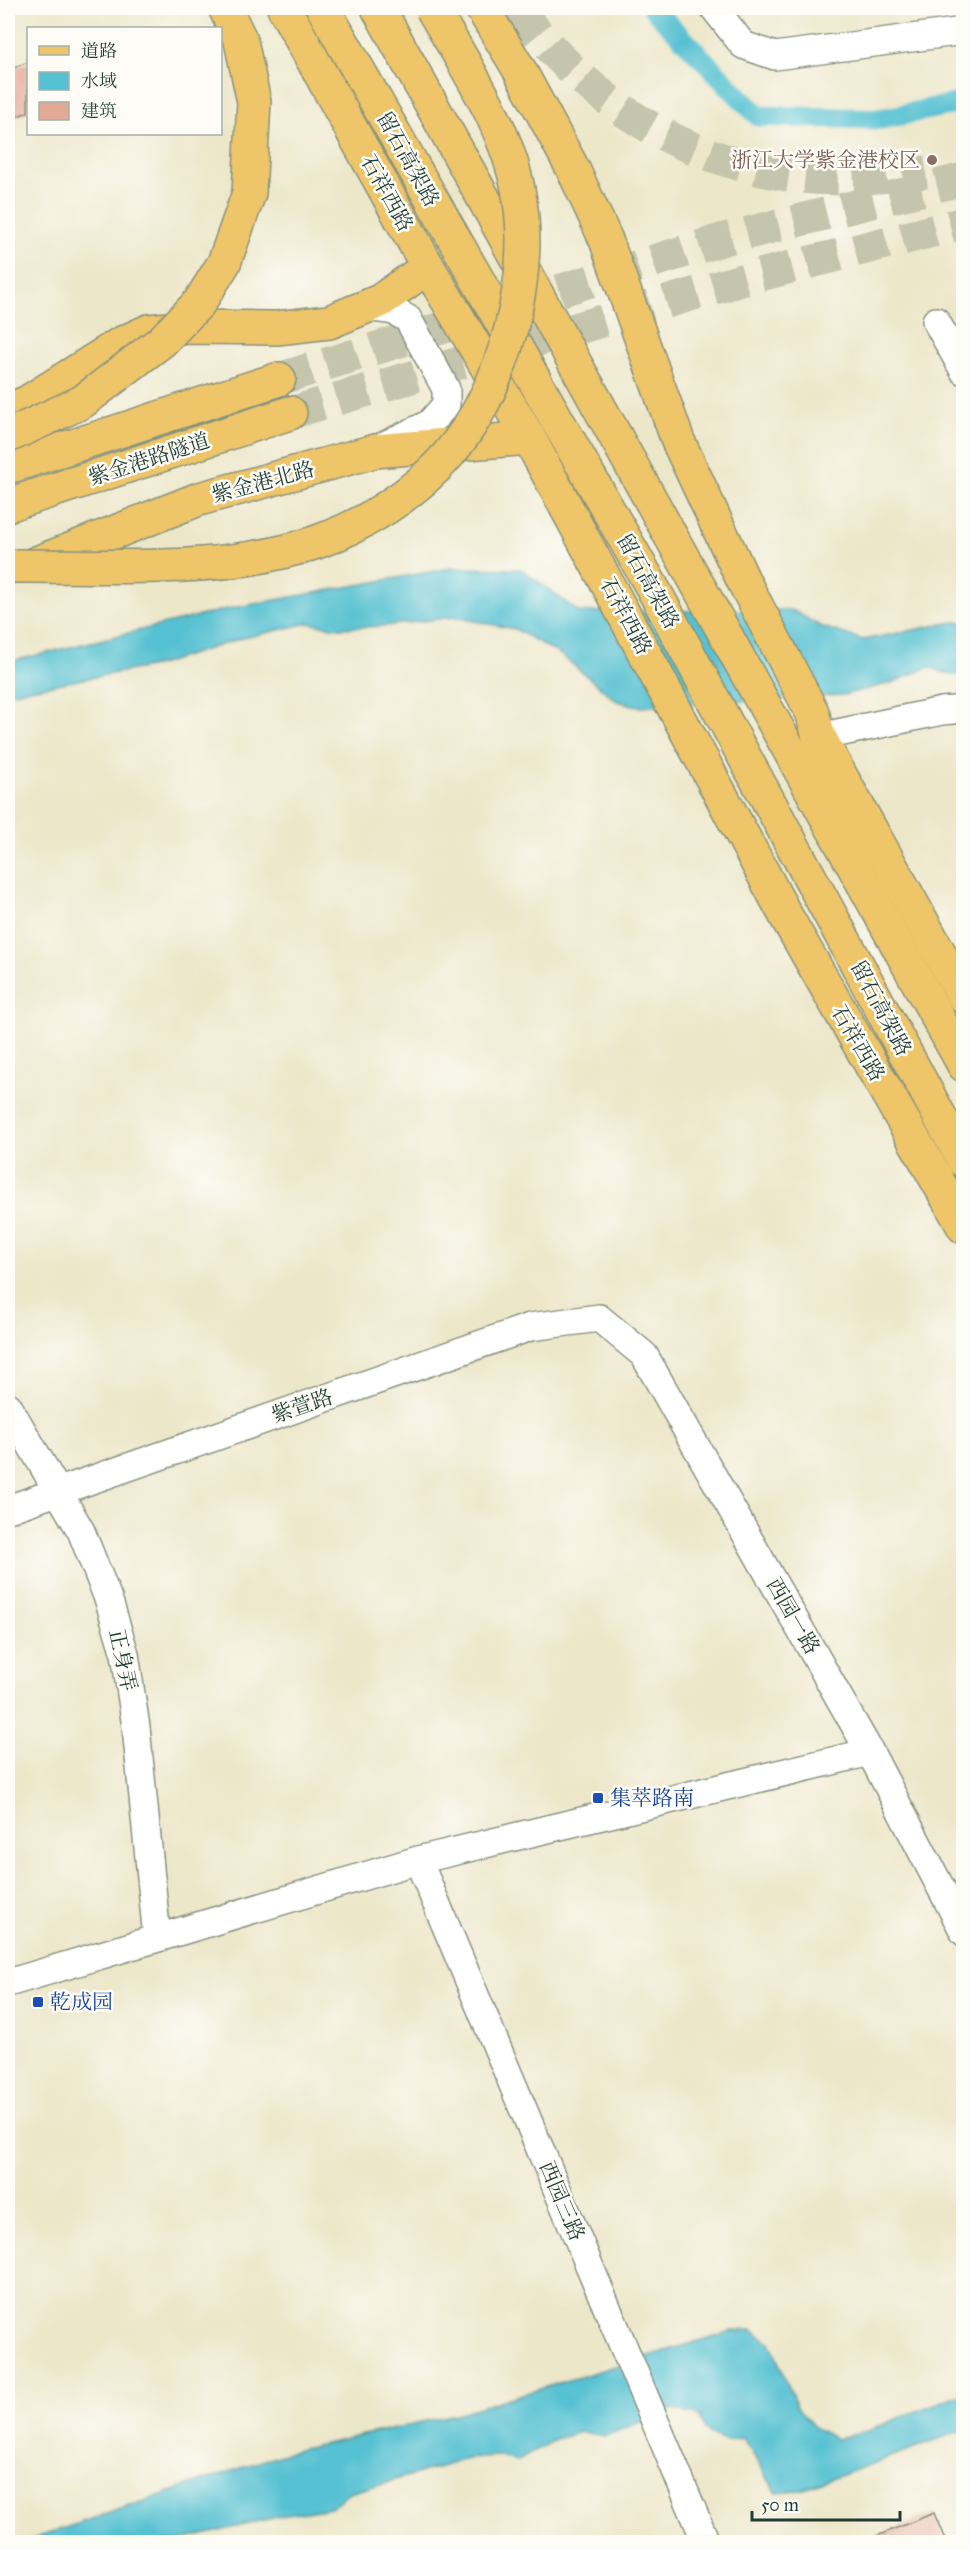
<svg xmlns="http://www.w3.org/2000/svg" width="971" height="2550" font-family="'IM FELL Great Primer','Noto Serif SC',serif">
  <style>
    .water { fill: #56c1d2; stroke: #3a7f83; stroke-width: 1.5 }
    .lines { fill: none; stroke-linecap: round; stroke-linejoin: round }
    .canal { stroke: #56c1d2; stroke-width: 21 }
    .building { fill: #e2a995 }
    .highway-tunnel { stroke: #c4c5ac; stroke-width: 33; stroke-dasharray: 33 16; stroke-linecap: butt }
    .minor-casing { stroke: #86927f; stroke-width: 30 }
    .major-casing { stroke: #86927f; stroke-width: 36 }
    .highway-casing { stroke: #86927f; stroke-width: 36 }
    .minor { stroke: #fff; stroke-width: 27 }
    .major { stroke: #eec569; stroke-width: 33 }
    .highway { stroke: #eec569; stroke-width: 33 }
    .highway-bridge-casing { stroke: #86927f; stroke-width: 36; stroke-linecap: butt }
    .highway-bridge { stroke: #eec569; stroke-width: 33 }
    .education-dot { fill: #8d6e63; stroke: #fdfcf7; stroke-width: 2 }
    .transit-dot { fill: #1a4fb4; stroke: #fdfcf7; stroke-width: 2 }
    .labels { text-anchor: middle; stroke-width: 5; stroke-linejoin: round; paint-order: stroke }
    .street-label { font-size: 21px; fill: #1f3d34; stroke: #fdfcf7 }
    .education-label { font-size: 21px; fill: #785e54; stroke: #fdfcf7; text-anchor: end }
    .transit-label { font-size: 21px; fill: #164399; stroke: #fdfcf7; text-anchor: start }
  </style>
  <rect width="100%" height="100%" fill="#fdfcf7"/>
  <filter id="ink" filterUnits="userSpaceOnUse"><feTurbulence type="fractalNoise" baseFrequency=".0167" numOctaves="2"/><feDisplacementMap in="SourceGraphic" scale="12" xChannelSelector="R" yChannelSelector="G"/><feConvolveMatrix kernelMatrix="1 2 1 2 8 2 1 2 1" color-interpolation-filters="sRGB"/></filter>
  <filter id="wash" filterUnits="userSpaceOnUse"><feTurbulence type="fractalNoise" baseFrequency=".008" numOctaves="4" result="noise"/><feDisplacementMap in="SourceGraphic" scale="24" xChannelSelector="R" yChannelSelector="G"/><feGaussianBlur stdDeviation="1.35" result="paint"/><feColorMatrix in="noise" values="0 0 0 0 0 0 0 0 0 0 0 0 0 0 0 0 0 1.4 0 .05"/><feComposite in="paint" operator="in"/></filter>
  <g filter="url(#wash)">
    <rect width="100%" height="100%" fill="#ede7ca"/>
    <!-- water -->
    <path class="water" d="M 451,568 L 521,569 L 579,612 L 792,610 L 820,626 L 863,640 L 953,622 L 963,622 L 963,675 L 951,675 L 929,667 L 891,683 L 844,695 L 641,707 L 617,701 L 561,655 L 515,629 L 453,617 L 385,626 L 338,628 L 309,623 L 239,639 L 159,665 L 8,693 L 8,662 L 232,608 Z
      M 753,2330 L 770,2342 L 797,2407 L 815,2428 L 836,2439 L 868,2430 L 963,2393 L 963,2430 L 801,2490 L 776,2492 L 743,2438 L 724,2441 L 705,2430 L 700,2416 L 673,2409 L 605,2436 L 580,2432 L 555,2439 L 518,2461 L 495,2456 L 467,2459 L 349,2493 L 331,2508 L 281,2516 L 175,2542 L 24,2542 L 281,2454 L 460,2413 L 732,2331 Z"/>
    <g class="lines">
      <!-- canal -->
      <path class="canal" d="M 653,8 L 758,116 L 881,119 L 964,102"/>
    </g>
    <g id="blocks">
      <!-- building -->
      <path class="building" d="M 28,62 L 28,112 L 13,118 L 8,103 L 8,70 Z
        M 934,2513 L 946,2542 L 862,2542 Z"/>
    </g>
  </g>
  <g filter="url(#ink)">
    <use href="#blocks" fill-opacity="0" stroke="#86927f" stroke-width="1.5"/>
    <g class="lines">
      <!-- highway-tunnel -->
      <path class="highway-tunnel" d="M 518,8 C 584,100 682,160 794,176 C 836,182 884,177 926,172
        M 279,379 L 724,239 L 964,179
        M 290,413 L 748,278 L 964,223"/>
      <!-- minor casing -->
      <g class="minor-casing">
        <path id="minor" d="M 714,8 L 743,45 L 775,56 L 964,31
          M 365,307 L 394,311 L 408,319 L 446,389 L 446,405 L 429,424 L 381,447
          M 936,321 L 964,371
          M 819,737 L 942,711 L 964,709
          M 8,1406 L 81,1531 L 109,1601 L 125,1654 L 136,1727 L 157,1938
          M 8,1509 L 530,1327 L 599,1318 L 644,1355 L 870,1752 L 964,1932
          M 418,1860 L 706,2542
          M 8,1983 L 418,1860 L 870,1752"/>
      </g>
      <!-- major casing -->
      <g class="major-casing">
        <path id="major" d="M 284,8 L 428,267 L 529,438 L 787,918 L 964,1227
          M 482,8 L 519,69 L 573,169 L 606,240 L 678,441 L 744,582 L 812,712 L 819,737 L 964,997
          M 8,411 L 28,402 L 120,344 L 149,331 L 189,327 L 277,328 L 329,322 L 380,301 L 428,267
          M 29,566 L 199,499 L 375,451 L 529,438"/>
      </g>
      <!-- highway casing -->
      <g class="highway-casing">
        <path id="highway" d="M 323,8 L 656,594 L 964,1161
          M 378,8 L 964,1065
          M 8,467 L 279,379
          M 8,505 L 290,413"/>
      </g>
      <!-- minor -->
      <use href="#minor" class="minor"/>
      <!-- major -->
      <use href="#major" class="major"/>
      <!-- highway -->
      <use href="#highway" class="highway"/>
      <!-- highway-bridge casing -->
      <g class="highway-bridge-casing">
        <path id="highway-bridge" d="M 8,436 L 82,402 L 162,341 L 199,303 L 224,263 L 249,193 L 254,102 L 241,41 L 225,8
          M 8,566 C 107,565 222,575 317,542 C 365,525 414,494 448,455 C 505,388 535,276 518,189 C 505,124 464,64 432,8"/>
      </g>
      <!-- highway-bridge -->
      <use href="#highway-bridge" class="highway-bridge"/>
    </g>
  </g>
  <!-- markers -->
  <circle class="education-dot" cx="932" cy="160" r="6"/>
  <g class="transit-dot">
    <rect x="592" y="1792" width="12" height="12" rx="3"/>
    <rect x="32" y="1996" width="12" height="12" rx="3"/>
  </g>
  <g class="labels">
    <!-- street labels -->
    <g class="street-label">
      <text transform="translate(408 159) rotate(61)" y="7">留石高架路</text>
      <text transform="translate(387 193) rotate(61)" y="7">石祥西路</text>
      <text transform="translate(149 459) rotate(-18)" y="7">紫金港路隧道</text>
      <text transform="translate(263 482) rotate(-15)" y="7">紫金港北路</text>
      <text transform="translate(648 581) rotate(61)" y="7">留石高架路</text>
      <text transform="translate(626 616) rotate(62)" y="7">石祥西路</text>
      <text transform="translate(881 1008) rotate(62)" y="7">留石高架路</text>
      <text transform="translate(858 1043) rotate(60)" y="7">石祥西路</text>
      <text transform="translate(302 1406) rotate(-19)" y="7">紫萱路</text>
      <text transform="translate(793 1616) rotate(60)" y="7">西园一路</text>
      <text transform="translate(123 1660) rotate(78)" y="7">正身弄</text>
      <text transform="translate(562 2201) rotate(67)" y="7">西园三路</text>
    </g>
    <!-- education labels -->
    <g class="education-label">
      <text x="920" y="167">浙江大学紫金港校区</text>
    </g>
    <!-- transit labels -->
    <g class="transit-label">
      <text x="610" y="1805">集萃路南</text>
      <text x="50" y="2009">乾成园</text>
    </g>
  </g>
  <!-- margin -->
  <rect width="971" height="2550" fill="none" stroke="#fdfcf7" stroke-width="30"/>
  <!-- legend -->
  <rect x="27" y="27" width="195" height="108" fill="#fdfcf7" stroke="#a4b0a9" stroke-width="1.5"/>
  <rect x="39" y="46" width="30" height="9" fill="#eec569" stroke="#a4b0a9" stroke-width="1.5"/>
  <text x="81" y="57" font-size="18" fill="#1f3d34">道路</text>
  <rect x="39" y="72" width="30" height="18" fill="#56c1d2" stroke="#a4b0a9" stroke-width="1.5"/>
  <text x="81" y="87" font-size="18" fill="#1f3d34">水域</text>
  <rect x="39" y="102" width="30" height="18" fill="#e2a995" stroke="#a4b0a9" stroke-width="1.5"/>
  <text x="81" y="117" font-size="18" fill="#1f3d34">建筑</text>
  <!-- scale -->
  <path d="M752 2511v9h148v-9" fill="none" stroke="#1f3d34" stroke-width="3"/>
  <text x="761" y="2511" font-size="18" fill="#1f3d34" stroke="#fdfcf7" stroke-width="4.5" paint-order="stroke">50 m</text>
</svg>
